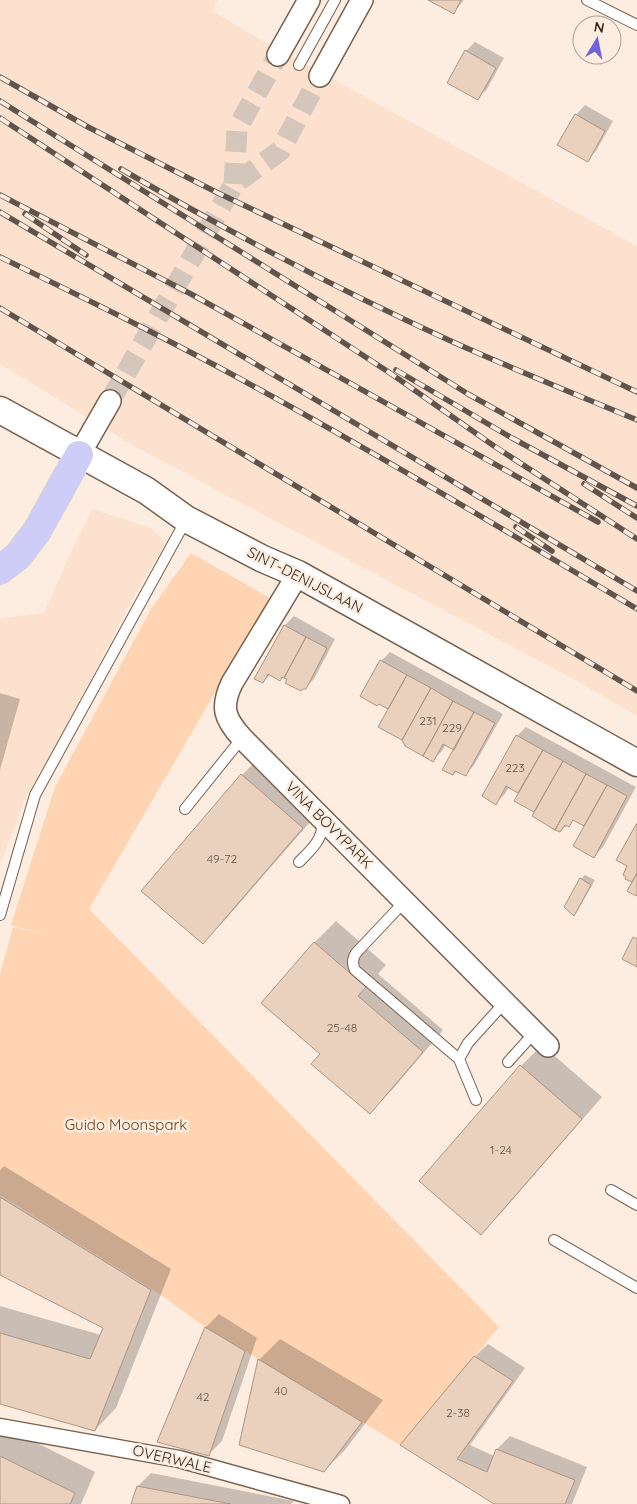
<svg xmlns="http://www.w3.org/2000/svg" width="637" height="1504" font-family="Quicksand,sans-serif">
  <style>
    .built { fill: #fce2ce }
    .green { fill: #fed4b2 }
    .shadow { fill: #0003 }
    .building { fill: #ead1bd; stroke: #ac9582 }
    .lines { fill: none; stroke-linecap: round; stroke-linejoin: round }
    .minor-tunnel { stroke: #d5c6bb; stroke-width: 21; stroke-dasharray: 21 11; stroke-linecap: butt }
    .service-casing { stroke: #77614f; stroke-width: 12 }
    .pedestrian-casing { stroke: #77614f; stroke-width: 19 }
    .minor-casing { stroke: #77614f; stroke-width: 24 }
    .tertiary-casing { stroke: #77614f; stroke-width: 29 }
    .primary-casing { stroke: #d6d4d3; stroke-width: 30 }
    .service { stroke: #fff; stroke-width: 10 }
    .pedestrian { stroke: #fff; stroke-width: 16 }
    .minor { stroke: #fff; stroke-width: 21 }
    .tertiary { stroke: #fff; stroke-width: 26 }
    .primary { stroke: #cdcdf8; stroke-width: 28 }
    .rail-casing { stroke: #60554c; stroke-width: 5.5 }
    .rail { stroke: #fdede1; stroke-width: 4; stroke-dasharray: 11; stroke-linecap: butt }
    .labels { text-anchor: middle; stroke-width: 5; stroke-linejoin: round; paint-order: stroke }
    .number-label { font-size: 12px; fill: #615348 }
    .street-label { font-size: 15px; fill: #332921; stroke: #fdede1 }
    .park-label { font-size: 15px; fill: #6f3f10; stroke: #fdede1 }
  </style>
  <rect width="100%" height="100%" fill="#fdede1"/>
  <!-- built -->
  <path class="built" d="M 0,0 L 218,0 L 212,11 L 258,38 L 637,246 L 637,716 L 577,681 L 134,446 L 0,364 Z
    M 92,509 L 153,529 L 166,544 L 135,594 L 55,748 L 26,797 L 0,865 L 0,618 L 44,613 L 70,554 Z"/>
  <!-- green -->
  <path class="green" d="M 191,553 L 270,598 L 89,909 L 499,1327 L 400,1445 L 245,1351 L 205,1327 L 158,1293 L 0,1195 L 0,974 L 13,927 L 48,935 L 11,925 L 55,787 L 151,609 Z"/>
  <!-- shadow -->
  <path class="shadow" d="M 430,0 L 464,0 L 454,12 Z
    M 475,42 L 504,58 L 487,89 L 478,98 L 466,51 Z
    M 585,105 L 613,121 L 596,151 L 587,160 L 576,115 Z
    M 294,616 L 335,639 L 314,679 L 305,688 L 283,676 L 280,679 L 271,674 L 263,682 L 285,625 Z
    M 390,652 L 503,714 L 474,765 L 465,774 L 457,770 L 453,774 L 455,749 L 446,744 L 442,751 L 433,760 L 390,709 L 379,703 L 381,661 Z
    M 0,693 L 20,699 L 0,770 Z
    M 526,727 L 636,787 L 603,847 L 594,856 L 586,826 L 575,819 L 560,831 L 536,812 L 516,801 L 520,793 L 509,787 L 505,794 L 496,803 L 517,736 Z
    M 263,754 L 324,806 L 224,921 L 203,942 L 242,775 Z
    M 585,875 L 595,880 L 578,910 L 574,915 L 581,879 Z
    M 336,921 L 386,965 L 378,974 L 443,1030 L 391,1091 L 370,1112 L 322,1053 L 263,1003 L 315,942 Z
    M 542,1045 L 602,1097 L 502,1212 L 481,1233 L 521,1066 Z
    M 4,1166 L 171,1269 L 116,1408 L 95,1430 L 0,1402 L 0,1306 L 101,1335 L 105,1327 L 0,1274 L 0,1170 Z
    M 219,1314 L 257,1338 L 222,1441 L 209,1454 L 159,1441 L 206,1327 Z
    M 280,1339 L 383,1400 L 345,1450 L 324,1471 L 259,1360 Z
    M 488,1344 L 525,1368 L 470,1445 L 494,1456 L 497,1449 L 510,1436 L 587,1467 L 572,1504 L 496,1504 L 402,1445 L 474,1357 Z
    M 0,1430 L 15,1432 L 95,1472 L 81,1504 L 0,1504 Z
    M 151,1473 L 294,1501 L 291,1504 L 132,1504 L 138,1486 Z"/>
  <!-- building -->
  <path class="building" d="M 428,0 L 461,0 L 454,14 Z
    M 465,50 L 496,68 L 478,100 L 447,83 Z
    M 575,114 L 605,131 L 588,162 L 557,145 Z
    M 284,625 L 306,637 L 284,678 L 282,677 L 280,681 L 268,674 L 263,683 L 254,679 Z
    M 306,637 L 327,648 L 306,689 L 303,689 L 301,691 L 285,683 L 287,679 L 284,678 Z
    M 380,660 L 407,675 L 388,709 L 379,704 L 377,706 L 360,696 Z
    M 407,675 L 431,688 L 402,740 L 378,727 Z
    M 431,688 L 453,701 L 423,756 L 405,746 L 402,740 Z
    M 453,701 L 474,712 L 454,750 L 443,744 L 433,762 L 423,756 Z
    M 474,712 L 495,723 L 466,776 L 455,771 L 453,775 L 442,770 Z
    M 516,735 L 543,750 L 518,793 L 506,786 L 496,805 L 482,796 Z
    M 543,750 L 563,761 L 534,812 L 514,801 Z
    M 563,761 L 586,774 L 555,830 L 532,816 Z
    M 241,774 L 303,828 L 203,944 L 141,891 Z
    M 586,774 L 607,785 L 584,826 L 573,820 L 569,827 L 565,825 L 560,832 L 555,830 Z
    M 607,785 L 627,796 L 594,858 L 573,846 Z
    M 637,823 L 637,873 L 632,882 L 625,879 L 626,877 L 623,875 L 627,866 L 616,860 Z
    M 637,873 L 637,895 L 636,896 L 627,891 Z
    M 580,878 L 591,885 L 574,916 L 564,907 Z
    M 633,937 L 637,939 L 637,967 L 622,959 Z
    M 314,942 L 366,987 L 358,996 L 423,1052 L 370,1114 L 311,1064 L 320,1054 L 261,1003 Z
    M 520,1065 L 582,1119 L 481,1235 L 419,1181 Z
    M 0,1197 L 151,1290 L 95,1431 L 0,1404 L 0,1333 L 90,1359 L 103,1328 L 0,1275 Z
    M 205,1327 L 245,1351 L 209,1456 L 157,1442 Z
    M 474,1356 L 513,1381 L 457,1459 L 487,1472 L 496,1449 L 575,1480 L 565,1504 L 494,1504 L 400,1445 Z
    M 258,1359 L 362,1422 L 324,1472 L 239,1445 Z
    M 0,1456 L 75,1493 L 70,1504 L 0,1504 Z
    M 137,1486 L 231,1504 L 131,1504 Z"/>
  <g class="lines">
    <!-- minor-tunnel -->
    <path class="minor-tunnel" d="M 234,184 L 237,129 L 278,55
      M 110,401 L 234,184 L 280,151 L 320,76"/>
    <!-- service casing -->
    <g class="service-casing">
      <path id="service" d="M 587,0 L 637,25
        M 299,65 L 335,0
        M 185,809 L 242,738
        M 299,862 C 310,851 324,839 322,822
        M 405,901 L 356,953 C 352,959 352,964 355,970 L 459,1059
        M 0,915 L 35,795 L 186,520
        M 508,1062 L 535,1032
        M 476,1100 L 459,1059 L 468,1043 L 505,1002
        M 611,1190 L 637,1205
        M 554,1240 L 637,1288"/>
    </g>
    <!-- pedestrian casing -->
    <g class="pedestrian-casing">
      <path id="pedestrian" d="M 0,1427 L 179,1459 L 341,1504"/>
    </g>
    <!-- minor casing -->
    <g class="minor-casing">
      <path id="minor" d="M 278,55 L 309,0
        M 320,76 L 362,0
        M 79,455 L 110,401
        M 298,574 L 232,683 C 220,708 225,719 242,738 L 548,1046"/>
    </g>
    <!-- tertiary casing -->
    <g class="tertiary-casing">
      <path id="tertiary" d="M 0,410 L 147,491 L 186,519 L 263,559 L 298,574 L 637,763"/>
    </g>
    <!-- primary casing -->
    <g class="primary-casing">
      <path id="primary" d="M 0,570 L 18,556 L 37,531 L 79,455"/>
    </g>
    <!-- service -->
    <use href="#service" class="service"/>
    <!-- pedestrian -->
    <use href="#pedestrian" class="pedestrian"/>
    <!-- minor -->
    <use href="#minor" class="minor"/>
    <!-- tertiary -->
    <use href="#tertiary" class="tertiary"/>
    <!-- primary -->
    <use href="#primary" class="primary"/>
    <!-- rail casing -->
    <g class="rail-casing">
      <path id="rail" d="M 0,77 L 88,127 L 218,193 L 637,392
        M 0,101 L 468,394 L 637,488
        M 0,118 L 390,373 L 494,446 L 637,539
        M 121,169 C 229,232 339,290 453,342 C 513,369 575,394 637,420
        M 0,195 L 191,294 L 598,522
        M 0,212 L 637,591
        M 25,214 L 86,255
        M 0,257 C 86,299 172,341 255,387 C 384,458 511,534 637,609
        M 0,308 L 637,691
        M 396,370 L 512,438 L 637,506
        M 584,484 L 637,518
        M 516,527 L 552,551"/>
    </g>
    <!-- rail -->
    <use href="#rail" class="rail"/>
  </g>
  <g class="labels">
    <!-- number labels -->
    <g class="number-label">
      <text x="428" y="725">231</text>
      <text x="452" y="732">229</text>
      <text x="515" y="772">223</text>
      <text x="222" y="863">49-72</text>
      <text x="342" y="1032">25-48</text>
      <text x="501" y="1154">1-24</text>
      <text x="281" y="1395">40</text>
      <text x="203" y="1401">42</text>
      <text x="458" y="1417">2-38</text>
    </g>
    <!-- street labels -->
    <g class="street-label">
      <text transform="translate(305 580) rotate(27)" y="5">SINT-DENIJSLAAN</text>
      <text transform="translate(329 825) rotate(45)" y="5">VINA BOVYPARK</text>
      <text transform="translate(172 1459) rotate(13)" y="5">OVERWALE</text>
    </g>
    <!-- park labels -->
    <g class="park-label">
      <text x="126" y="1130">Guido Moonspark</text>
    </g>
  </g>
  <!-- north arrow -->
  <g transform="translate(597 40) rotate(10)"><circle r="24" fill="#fdede1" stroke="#ac9f94"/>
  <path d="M0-4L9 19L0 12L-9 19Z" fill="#7064de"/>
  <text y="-8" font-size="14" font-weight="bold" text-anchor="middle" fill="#332921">N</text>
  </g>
</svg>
